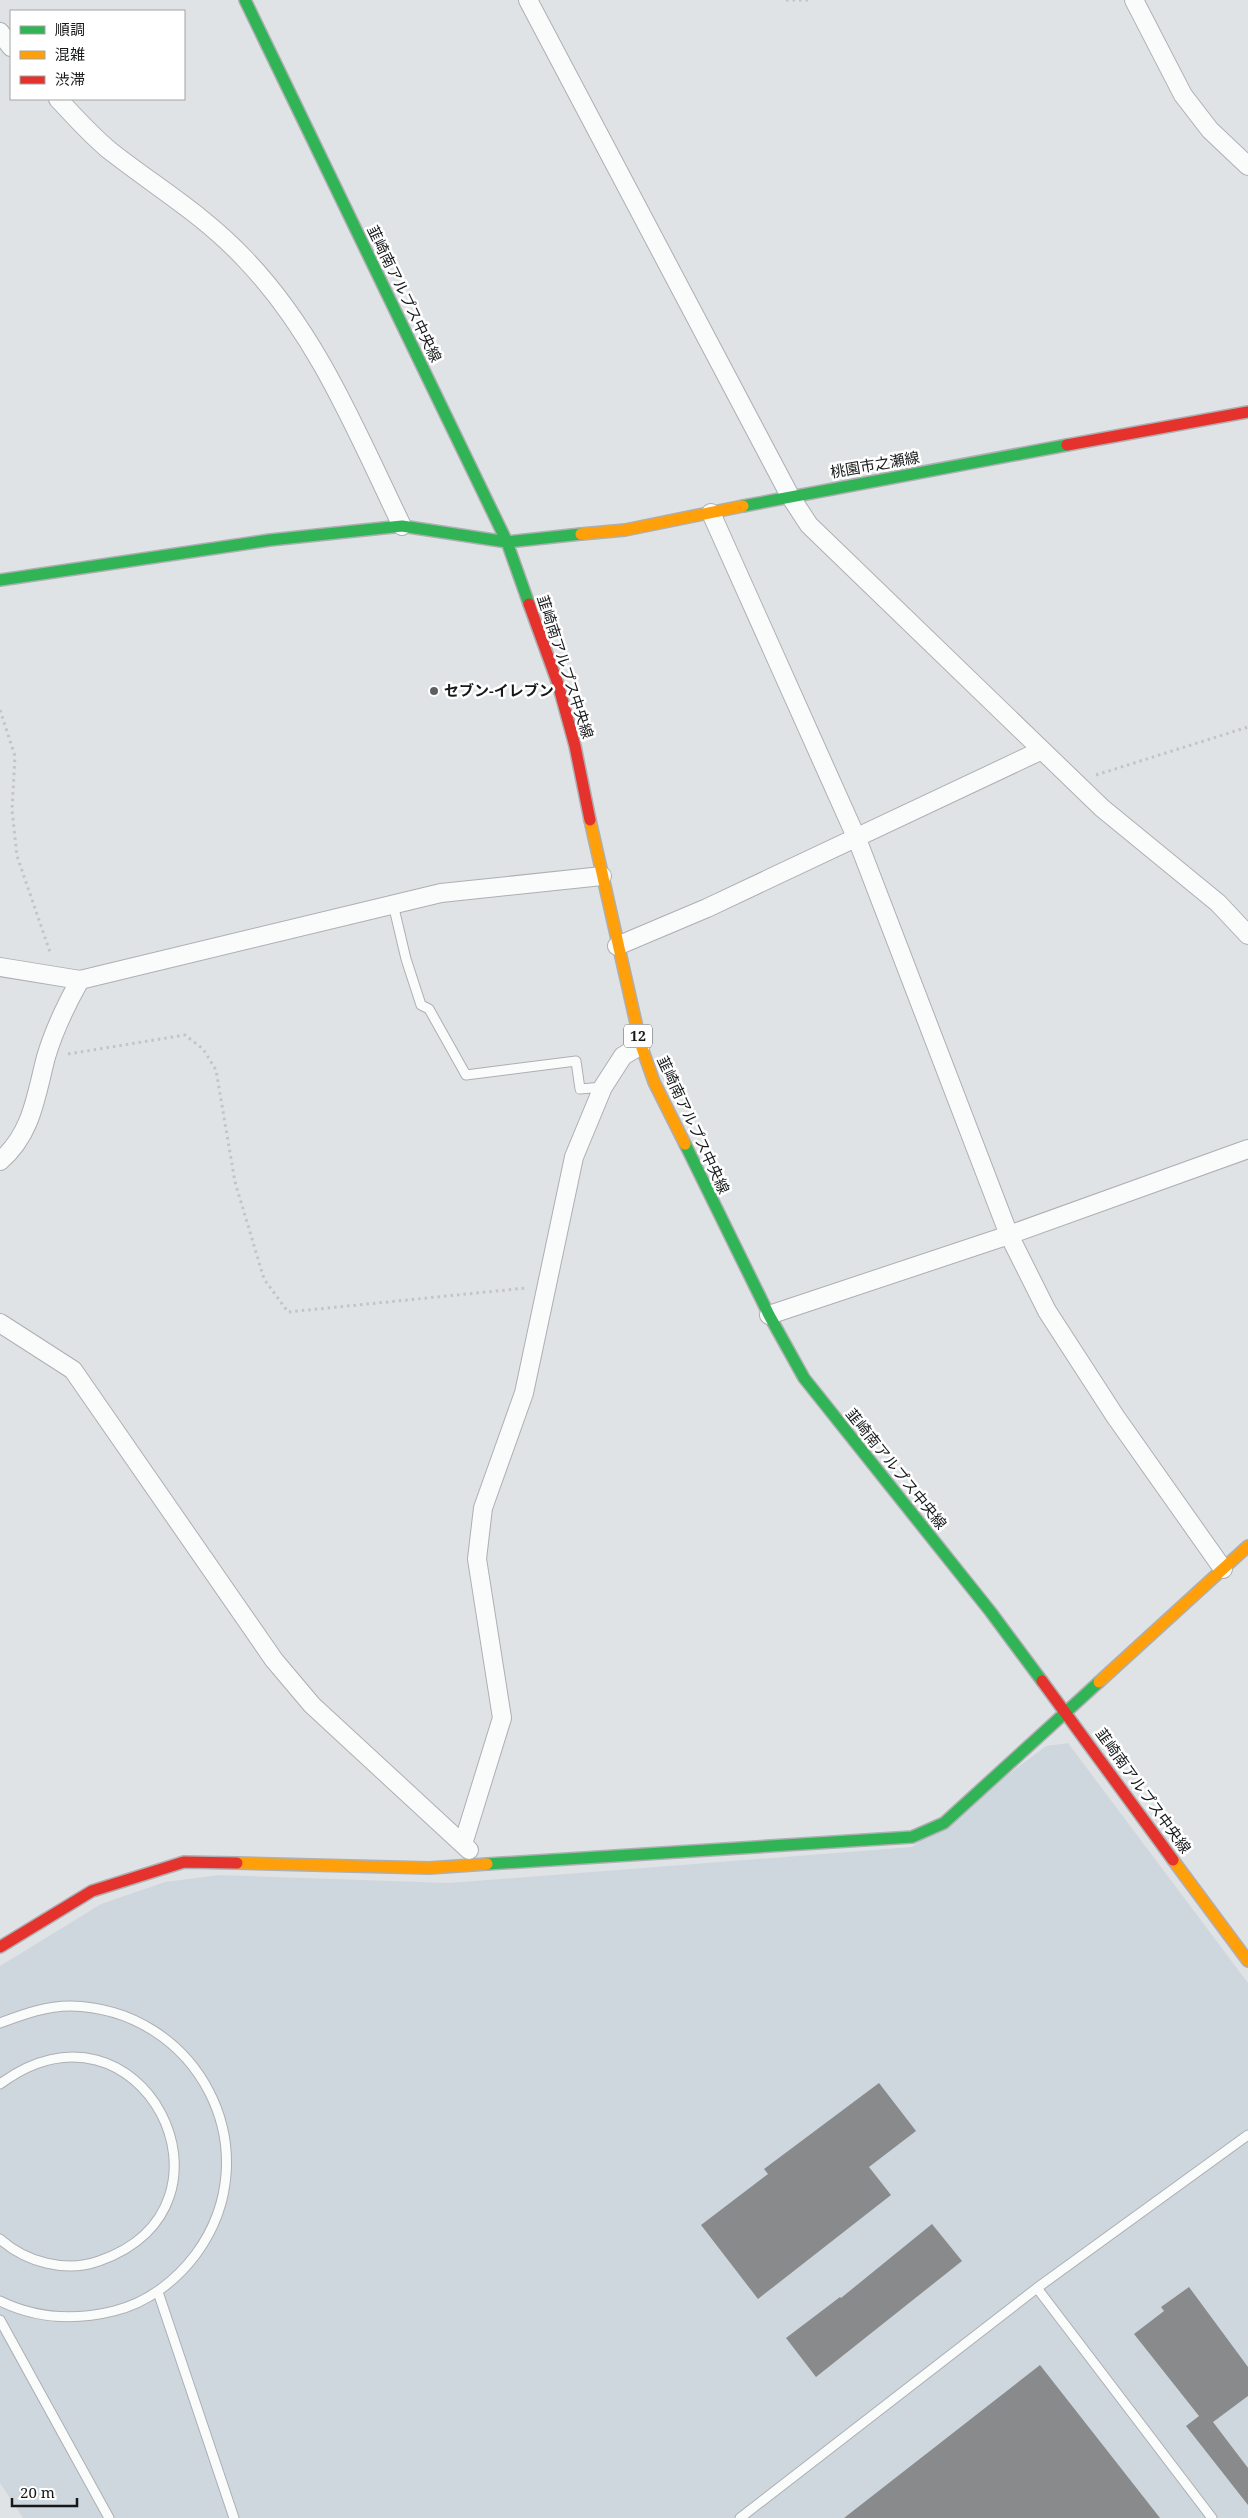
<svg xmlns="http://www.w3.org/2000/svg" width="1248" height="2518" font-family="'Noto Serif','Noto Sans JP',serif">
  <style>
    .built { fill: #cfd7de }
    .building { fill: #888a8c }
    .lines { fill: none; stroke-linecap: round; stroke-linejoin: round }
    .lane-casing { stroke: #adafb2; stroke-width: 11 }
    .street-casing { stroke: #adafb2; stroke-width: 20 }
    .fast-casing { stroke: #adafb2; stroke-width: 14 }
    .slow-casing { stroke: #adafb2; stroke-width: 14 }
    .jam-casing { stroke: #adafb2; stroke-width: 14 }
    .path { stroke: #c3c4c4; stroke-width: 3; stroke-dasharray: 2.5 4; stroke-linecap: butt }
    .lane { stroke: #fafbfb; stroke-width: 9 }
    .street { stroke: #fafbfb; stroke-width: 18 }
    .fast { stroke: #30b455; stroke-width: 11 }
    .slow { stroke: #ff9f0a; stroke-width: 11 }
    .jam { stroke: #e5322d; stroke-width: 11 }
    .poi-dot { fill: #5d5f61; stroke: #fff; stroke-width: 2 }
    .labels { text-anchor: middle; stroke-width: 5; stroke-linejoin: round; paint-order: stroke }
    .shield { fill: #fff; stroke: #5c5d5e; stroke-width: 1 }
    .shield-label { font-size: 14px; font-weight: bold; fill: #161819 }
    .street-label { font-size: 15px; fill: #161819; stroke: #fff }
    .poi-label { font-size: 15px; font-weight: bold; fill: #161819; stroke: #fff; text-anchor: start }
  </style>
  <rect width="100%" height="100%" fill="#e0e3e6"/>
  <!-- built -->
  <path class="built" d="M 1068,1743 L 1248,1983 L 1248,2518 L 23,2518 L 0,2483 L 0,1966 L 101,1904 L 165,1882 L 219,1875 L 449,1883 L 912,1847 L 1046,1746 Z"/>
  <!-- building -->
  <path class="building" d="M 879,2083 L 916,2131 L 869,2167 L 891,2195 L 758,2299 L 701,2225 L 768,2174 L 764,2169 Z
    M 932,2224 L 962,2261 L 816,2377 L 786,2338 L 840,2297 L 841,2298 Z
    M 1189,2287 L 1248,2367 L 1248,2396 L 1213,2422 L 1248,2468 L 1248,2505 L 1186,2426 L 1199,2416 L 1134,2334 L 1164,2311 L 1161,2307 Z
    M 1040,2365 L 1160,2518 L 844,2518 Z"/>
  <g class="lines">
    <!-- lane casing -->
    <g class="lane-casing">
      <path id="lane" d="M 393,904 L 406,959 L 421,1005 L 429,1009 L 466,1075 L 576,1061 L 580,1089 L 603,1087
        M 0,2023 C 22,2015 45,2006 70,2006 C 197,2008 272,2150 196,2254 C 176,2281 147,2303 114,2311 C 74,2321 37,2319 0,2301
        M 0,2084 C 140,1980 256,2207 99,2261 C 65,2273 26,2262 0,2239
        M 1037,2288 L 1212,2518
        M 158,2292 L 234,2518
        M 0,2320 L 109,2518
        M 740,2518 L 1037,2288 L 1248,2135"/>
    </g>
    <!-- street casing -->
    <g class="street-casing">
      <path id="street" d="M 528,0 L 790,496 L 809,525 L 1102,808 L 1218,903 L 1248,935
        M 1134,0 L 1183,95 L 1210,130 L 1248,166
        M 0,32 L 11,47
        M 58,99 C 74,116 91,135 109,150 C 156,187 204,215 245,259 C 318,335 357,433 402,526
        M 711,513 L 857,839 L 1009,1235 L 1047,1311 L 1115,1416 L 1223,1569
        M 617,946 L 707,908 L 1042,750
        M 0,967 L 80,980 L 441,893 L 602,876
        M 0,1161 C 32,1134 36,1095 46,1057 C 54,1030 66,1005 80,980
        M 769,1315 L 1009,1235 L 1248,1149
        M 0,1323 L 73,1370 L 274,1660 L 312,1705 L 469,1850
        M 463,1844 L 502,1718 L 477,1559 L 483,1508 L 524,1393 L 574,1157 L 603,1087 L 623,1056 L 641,1045"/>
    </g>
    <!-- fast casing -->
    <g class="fast-casing">
      <path id="fast" d="M 245,0 L 507,542 L 529,604
        M 743,506 L 1067,445
        M 0,580 L 270,540 L 402,526 L 507,542 L 581,534
        M 685,1144 L 769,1315 L 804,1378 L 990,1611 L 1042,1681
        M 487,1864 L 912,1837 L 944,1823 L 1099,1682"/>
    </g>
    <!-- slow casing -->
    <g class="slow-casing">
      <path id="slow" d="M 581,534 L 625,530 L 743,506
        M 590,820 L 641,1045 L 654,1082 L 685,1144
        M 1099,1682 L 1248,1546
        M 1173,1860 L 1248,1961
        M 237,1863 L 429,1868 L 487,1864"/>
    </g>
    <!-- jam casing -->
    <g class="jam-casing">
      <path id="jam" d="M 1067,445 L 1248,412
        M 529,604 L 558,684 L 575,746 L 590,820
        M 1042,1681 L 1173,1860
        M 0,1947 L 92,1891 L 184,1862 L 237,1863"/>
    </g>
    <!-- path -->
    <path class="path" d="M 786,0 L 808,0
      M 0,710 L 15,756 L 12,810 L 17,856 L 51,955
      M 1096,775 L 1248,727
      M 68,1054 L 185,1035 L 203,1049 L 216,1070 L 235,1182 L 264,1279 L 288,1312 L 526,1288"/>
    <!-- lane -->
    <use href="#lane" class="lane"/>
    <!-- street -->
    <use href="#street" class="street"/>
    <!-- fast -->
    <use href="#fast" class="fast"/>
    <!-- slow -->
    <use href="#slow" class="slow"/>
    <!-- jam -->
    <use href="#jam" class="jam"/>
  </g>
  <!-- markers -->
  <circle class="poi-dot" cx="434" cy="691" r="5"/>
  <g class="labels">
    <!-- shield labels -->
    <rect class="shield" x="624" y="1024.5" width="28" height="23" rx="4"/>
    <g class="shield-label">
      <text x="638" y="1041">12</text>
    </g>
    <!-- street labels -->
    <g class="street-label">
      <text transform="translate(404 294) rotate(64)" y="5">韮崎南アルプス中央線</text>
      <text transform="translate(875 465) rotate(-10)" y="5">桃園市之瀬線</text>
      <text transform="translate(565 667) rotate(72)" y="5">韮崎南アルプス中央線</text>
      <text transform="translate(693 1125) rotate(65)" y="5">韮崎南アルプス中央線</text>
      <text transform="translate(896 1469) rotate(51)" y="5">韮崎南アルプス中央線</text>
      <text transform="translate(1143 1791) rotate(54)" y="5">韮崎南アルプス中央線</text>
    </g>
    <!-- poi labels -->
    <g class="poi-label">
      <text x="444" y="696">セブン-イレブン</text>
    </g>
  </g>
  <!-- legend -->
  <rect x="10" y="10" width="175" height="90" fill="#ffffff" stroke="#a2a3a3"/>
  <rect x="20" y="26" width="25" height="8" fill="#30b455" stroke="#a2a3a3"/>
  <text x="55" y="35" font-size="15" fill="#161819">順調</text>
  <rect x="20" y="51" width="25" height="8" fill="#ff9f0a" stroke="#a2a3a3"/>
  <text x="55" y="60" font-size="15" fill="#161819">混雑</text>
  <rect x="20" y="76" width="25" height="8" fill="#e5322d" stroke="#a2a3a3"/>
  <text x="55" y="85" font-size="15" fill="#161819">渋滞</text>
  <!-- scale -->
  <path d="M12 2498v8h65v-8" fill="none" stroke="#161819" stroke-width="2.5"/>
  <text x="20" y="2498" font-size="15" fill="#161819" stroke="#ffffff" stroke-width="4" paint-order="stroke">20 m</text>
</svg>
